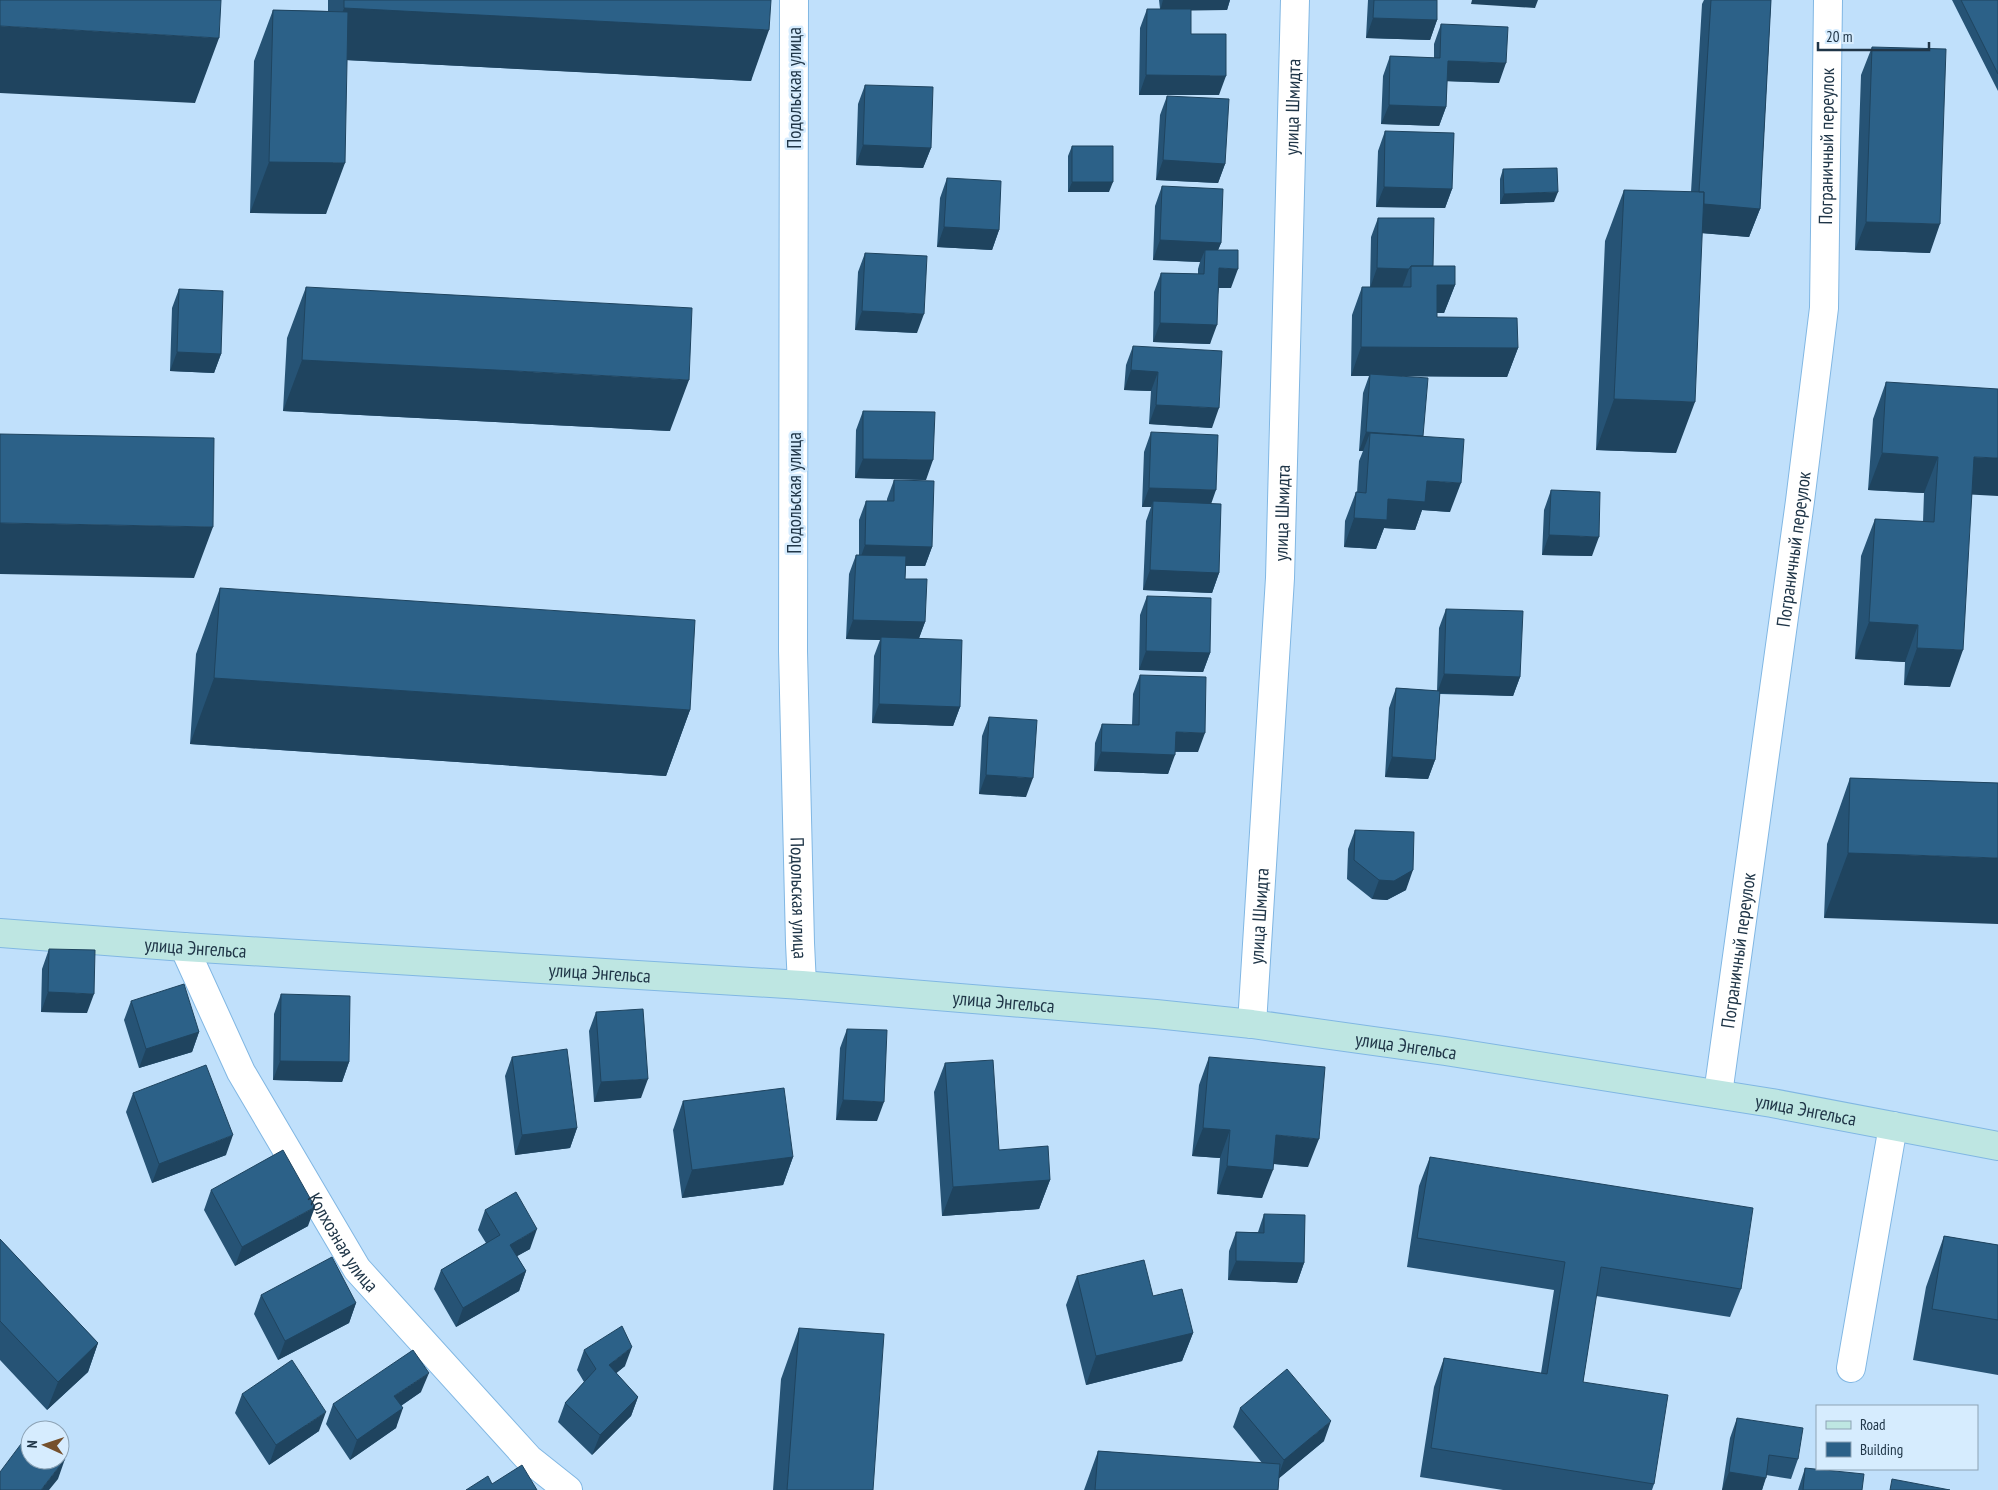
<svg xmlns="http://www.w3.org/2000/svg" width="1998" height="1490" font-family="'PT Sans Narrow',sans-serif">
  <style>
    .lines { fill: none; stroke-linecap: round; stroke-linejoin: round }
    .street-casing { stroke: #81b7e3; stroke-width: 30 }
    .secondary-casing { stroke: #81b7e3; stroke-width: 30 }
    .street { stroke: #fff; stroke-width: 28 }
    .secondary { stroke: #bee6e2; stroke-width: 28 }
    .wall { fill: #265375 }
    .shaded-wall { fill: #1f445f }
    .building { fill: #2c6188; stroke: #1f445f }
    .labels { text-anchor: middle; stroke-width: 5; stroke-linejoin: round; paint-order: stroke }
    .street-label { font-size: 19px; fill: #203648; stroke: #d6ecfe }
  </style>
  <rect width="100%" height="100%" fill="#c0e0fb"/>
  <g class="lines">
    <!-- street casing -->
    <g class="street-casing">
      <g id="street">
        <path id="s1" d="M 794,0 L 793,651 L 800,943 L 802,985"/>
        <path id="s2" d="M 184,947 L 241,1072 L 357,1269 L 529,1459 L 568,1490"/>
        <path id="s3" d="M 1252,1024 L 1280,578 L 1295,0"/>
        <path id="s4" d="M 1718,1094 L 1800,501 L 1824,308 L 1828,0"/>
        <path d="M 1851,1368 L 1893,1126"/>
      </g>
    </g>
    <!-- secondary casing -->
    <g class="secondary-casing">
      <g id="secondary">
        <path id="s5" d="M 0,933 L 184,947 L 802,985 L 1156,1014 L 1252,1024 L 1445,1051 L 1772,1103 L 1998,1146"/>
      </g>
    </g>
    <!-- street -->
    <use href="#street" class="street"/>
    <!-- secondary -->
    <use href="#secondary" class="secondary"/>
  </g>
  <!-- wall -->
  <path class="wall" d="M 328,0 L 771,0 L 751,81 L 347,60 L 326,214 L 250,213 L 254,61 L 273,10 L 328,11 Z
    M 1159,0 L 1230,0 L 1227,10 L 1191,10 L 1191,34 L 1219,95 L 1139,95 L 1140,28 L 1147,9 L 1160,9 Z
    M 1368,0 L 1437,0 L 1437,20 L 1430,40 L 1366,38 Z
    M 1704,0 L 1771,0 L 1760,209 L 1749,237 L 1702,233 L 1676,453 L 1596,450 L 1605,241 L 1624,190 L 1691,192 L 1702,4 Z
    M 1952,0 L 1998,0 L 1998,91 Z
    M 1441,24 L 1499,83 L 1447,81 L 1446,107 L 1439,126 L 1381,124 L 1383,76 L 1390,56 L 1434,58 L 1434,44 Z
    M 1872,47 L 1930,253 L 1855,250 L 1861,75 Z
    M 865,85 L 931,148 L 923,168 L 856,165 L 858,104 Z
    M 1167,96 L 1225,164 L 1218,183 L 1156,180 L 1160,115 Z
    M 1385,131 L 1452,189 L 1445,208 L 1376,207 L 1378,151 Z
    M 1072,146 L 1109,192 L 1068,192 L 1068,156 Z
    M 1503,169 L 1554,202 L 1500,204 L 1500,179 Z
    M 947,178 L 999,230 L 992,250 L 937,247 L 940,198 Z
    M 1162,186 L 1221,243 L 1218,250 L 1231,288 L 1219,288 L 1210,344 L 1153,342 L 1154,292 L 1161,273 L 1198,274 L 1198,269 L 1200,262 L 1153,260 L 1155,206 Z
    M 1378,218 L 1455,285 L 1444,313 L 1437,313 L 1437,317 L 1518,348 L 1507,377 L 1402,376 L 1450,512 L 1422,510 L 1415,530 L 1384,528 L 1376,549 L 1344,547 L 1345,521 L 1356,492 L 1357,493 L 1359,461 L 1363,451 L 1359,451 L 1363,393 L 1369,376 L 1351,376 L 1352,315 L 1362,287 L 1370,287 L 1371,237 Z
    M 865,253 L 917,333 L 855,330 L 858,272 Z
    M 306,287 L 670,431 L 283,411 L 287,338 Z
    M 179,289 L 221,354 L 214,373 L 170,371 L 172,308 Z
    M 1133,346 L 1212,428 L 1149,424 L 1151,391 L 1124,390 L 1126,365 Z
    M 1886,382 L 1972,494 L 1950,687 L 1904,685 L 1905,662 L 1855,659 L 1861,556 L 1875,519 L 1923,522 L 1924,493 L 1868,490 L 1873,419 Z
    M 863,411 L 926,480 L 855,478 L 856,430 Z
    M 1151,432 L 1211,504 L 1219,573 L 1212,593 L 1143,590 L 1146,521 L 1151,507 L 1142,507 L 1144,452 Z
    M 894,480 L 932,547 L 925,566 L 906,566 L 905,579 L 925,622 L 919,638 L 960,707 L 953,726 L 872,723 L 874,656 L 880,640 L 846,639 L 849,574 L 856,555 L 859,555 L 859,520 L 866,501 L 887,501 L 887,499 Z
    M 1551,490 L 1592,556 L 1542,555 L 1544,510 Z
    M 220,588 L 690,710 L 666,776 L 190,744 L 196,654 Z
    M 1147,596 L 1210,653 L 1203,672 L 1139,670 L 1140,615 Z
    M 1446,609 L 1520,677 L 1513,696 L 1440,694 L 1435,760 L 1428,779 L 1385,777 L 1389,708 L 1396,688 L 1437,691 L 1439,628 Z
    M 1140,675 L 1198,752 L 1175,752 L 1168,774 L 1094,771 L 1095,743 L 1102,724 L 1132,725 L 1133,694 Z
    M 989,717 L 1026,797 L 979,794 L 982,736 Z
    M 1850,778 L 1998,783 L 1824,918 L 1827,844 Z
    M 1355,830 L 1406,890 L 1387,900 L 1372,899 L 1347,879 L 1348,849 Z
    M 49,949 L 87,1013 L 41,1012 L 42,969 Z
    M 281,994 L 349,1062 L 342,1082 L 273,1080 L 274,1014 Z
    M 131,1001 L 199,1032 L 192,1052 L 139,1068 L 124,1020 Z
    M 596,1012 L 641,1098 L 594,1102 L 589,1031 Z
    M 847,1029 L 877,1121 L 836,1120 L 840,1048 Z
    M 512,1057 L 577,1128 L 570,1148 L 515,1155 L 505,1076 Z
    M 1209,1057 L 1308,1167 L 1273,1164 L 1262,1198 L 1217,1194 L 1220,1158 L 1192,1156 L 1199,1085 Z
    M 945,1063 L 999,1150 L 1050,1180 L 1039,1209 L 942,1216 L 934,1092 Z
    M 133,1093 L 226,1155 L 152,1183 L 126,1112 Z
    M 683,1101 L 793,1157 L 783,1185 L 682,1198 L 673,1130 Z
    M 1430,1157 L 1741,1289 L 1730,1317 L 1596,1296 L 1583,1382 L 1654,1484 L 1652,1490 L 1503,1490 L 1420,1477 L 1434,1387 L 1444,1358 L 1541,1373 L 1554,1290 L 1407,1267 L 1419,1186 Z
    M 211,1190 L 308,1226 L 235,1266 L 204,1210 Z
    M 485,1210 L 530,1249 L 517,1256 L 526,1271 L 519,1291 L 456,1327 L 434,1289 L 441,1270 L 486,1243 L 478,1230 Z
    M 1264,1214 L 1304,1263 L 1297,1283 L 1228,1280 L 1229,1251 L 1236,1232 L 1258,1232 Z
    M 1944,1236 L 1998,1245 L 1998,1375 L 1913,1360 L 1926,1287 Z
    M 0,1239 L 98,1343 L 88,1372 L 47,1410 L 0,1360 Z
    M 1077,1276 L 1153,1296 L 1193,1333 L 1182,1361 L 1086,1385 L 1066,1305 Z
    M 261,1295 L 356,1303 L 349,1323 L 278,1360 L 254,1314 Z
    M 799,1328 L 873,1490 L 773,1490 L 781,1379 Z
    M 584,1350 L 625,1366 L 616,1373 L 638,1397 L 631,1416 L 592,1455 L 558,1422 L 565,1403 L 584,1382 L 577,1370 Z
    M 421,1392 L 401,1406 L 396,1428 L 350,1460 L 326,1424 L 333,1404 Z
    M 242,1394 L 319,1431 L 269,1465 L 235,1413 Z
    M 1240,1408 L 1324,1441 L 1279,1478 L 1278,1490 L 1084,1490 L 1098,1451 L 1262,1463 L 1233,1427 Z
    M 1737,1418 L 1798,1459 L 1791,1479 L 1766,1475 L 1762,1490 L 1722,1490 L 1730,1438 Z
    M 1805,1468 L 1862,1490 L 1798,1490 Z"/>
  <!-- shaded-wall -->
  <path class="shaded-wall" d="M 1163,0 L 1230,0 L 1227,10 L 1160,11 Z
    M 1472,0 L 1538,0 L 1535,8 L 1471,4 Z
    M 344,8 L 769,30 L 751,81 L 325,59 Z
    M 1373,18 L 1437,20 L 1430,40 L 1366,38 Z
    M 0,26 L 219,38 L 195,103 L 0,93 Z
    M 1448,61 L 1506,63 L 1499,83 L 1441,81 Z
    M 1146,75 L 1226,76 L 1219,95 L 1139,95 Z
    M 1389,105 L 1446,107 L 1439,126 L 1381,124 Z
    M 863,145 L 931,148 L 923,168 L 856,165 Z
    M 1163,160 L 1225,164 L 1218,183 L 1156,180 Z
    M 269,162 L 345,163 L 326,214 L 250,213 Z
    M 1072,182 L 1113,182 L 1109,192 L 1068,192 Z
    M 1384,187 L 1452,189 L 1445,208 L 1376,207 Z
    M 1558,192 L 1554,202 L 1500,204 L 1504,194 Z
    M 1698,203 L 1760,209 L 1749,237 L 1688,232 Z
    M 1866,222 L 1940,224 L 1930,253 L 1855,250 Z
    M 944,227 L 999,230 L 992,250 L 937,247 Z
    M 1160,240 L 1221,243 L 1213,262 L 1205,250 L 1200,262 L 1153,260 Z
    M 1219,268 L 1238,269 L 1231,288 L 1212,288 Z
    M 1377,268 L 1409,269 L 1402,288 L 1370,288 Z
    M 1437,285 L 1455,285 L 1444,313 L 1426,313 Z
    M 862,311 L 924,314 L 917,333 L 855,330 Z
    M 1160,323 L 1217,325 L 1210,344 L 1153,342 Z
    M 1361,347 L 1518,348 L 1507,377 L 1370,376 L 1370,374 L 1369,376 L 1351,376 Z
    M 177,352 L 221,354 L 214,373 L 170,371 Z
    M 302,360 L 689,380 L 670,431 L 283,411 Z
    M 1131,370 L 1158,372 L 1151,391 L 1124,390 Z
    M 1614,399 L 1695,402 L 1676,453 L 1596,450 Z
    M 1156,405 L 1219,408 L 1212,428 L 1149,424 Z
    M 1366,432 L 1423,436 L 1370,433 L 1363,451 L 1359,451 Z
    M 1882,453 L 1938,457 L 1924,493 L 1868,490 Z
    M 1974,457 L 1998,458 L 1998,496 L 1961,494 Z
    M 863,459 L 933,460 L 926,480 L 855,478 Z
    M 1427,481 L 1461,483 L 1450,512 L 1422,510 L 1415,530 L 1384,528 L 1376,549 L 1344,547 L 1354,518 L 1388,499 Z
    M 1149,488 L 1216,490 L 1209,510 L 1153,501 L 1151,507 L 1142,507 Z
    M 0,523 L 213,527 L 194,578 L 0,574 Z
    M 1549,535 L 1599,537 L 1592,556 L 1542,555 Z
    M 865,545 L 932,547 L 925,566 L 858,565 Z
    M 1150,570 L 1219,573 L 1212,593 L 1143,590 Z
    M 853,620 L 925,622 L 918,641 L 881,637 L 880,640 L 846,639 Z
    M 1869,622 L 1918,625 L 1905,662 L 1855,659 Z
    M 1917,648 L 1963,650 L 1950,687 L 1904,685 Z
    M 1146,651 L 1210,653 L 1203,672 L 1139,670 Z
    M 1444,674 L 1520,677 L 1513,696 L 1437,693 Z
    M 214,678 L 690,710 L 666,776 L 190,744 Z
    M 879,704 L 960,707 L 953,726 L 872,723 Z
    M 1176,732 L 1205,733 L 1198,752 L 1169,751 Z
    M 1101,752 L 1175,755 L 1168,774 L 1094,771 Z
    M 1392,757 L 1435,760 L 1428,779 L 1385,777 Z
    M 986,775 L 1033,778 L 1026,797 L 979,794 Z
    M 1848,853 L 1998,858 L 1998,924 L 1824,918 Z
    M 1413,870 L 1406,890 L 1387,900 L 1372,899 L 1379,880 Z
    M 48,992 L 94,994 L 87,1013 L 41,1012 Z
    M 199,1032 L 192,1052 L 139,1068 L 146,1049 Z
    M 280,1061 L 349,1062 L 342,1082 L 273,1080 Z
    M 648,1079 L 641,1098 L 594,1102 L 601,1082 Z
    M 843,1100 L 884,1102 L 877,1121 L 836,1120 Z
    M 577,1128 L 570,1148 L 515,1155 L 522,1135 Z
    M 1203,1128 L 1230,1130 L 1220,1158 L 1192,1156 Z
    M 233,1135 L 226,1155 L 152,1183 L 159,1164 Z
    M 1276,1135 L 1319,1139 L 1308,1167 L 1265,1163 Z
    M 793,1157 L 783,1185 L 682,1198 L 692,1170 Z
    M 1227,1166 L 1273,1170 L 1262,1198 L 1217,1194 Z
    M 1050,1180 L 1039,1209 L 942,1216 L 953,1187 Z
    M 315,1207 L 308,1226 L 235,1266 L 242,1247 Z
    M 537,1229 L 530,1249 L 503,1264 L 510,1245 Z
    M 1236,1261 L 1304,1263 L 1297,1283 L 1228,1280 Z
    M 526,1271 L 519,1291 L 456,1327 L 463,1308 Z
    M 356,1303 L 349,1323 L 278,1360 L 285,1341 Z
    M 1193,1333 L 1182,1361 L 1086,1385 L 1096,1356 Z
    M 98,1343 L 88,1372 L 47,1410 L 58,1382 Z
    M 632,1347 L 625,1366 L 602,1385 L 609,1365 Z
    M 429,1373 L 421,1392 L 387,1415 L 394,1396 Z
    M 638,1397 L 631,1416 L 592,1455 L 600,1435 Z
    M 403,1408 L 396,1428 L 350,1460 L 357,1440 Z
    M 326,1412 L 319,1431 L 269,1465 L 276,1445 Z
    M 1331,1421 L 1324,1441 L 1277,1480 L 1284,1460 Z
    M 65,1459 L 58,1479 L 49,1490 L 41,1490 Z
    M 1729,1472 L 1766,1478 L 1762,1490 L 1722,1490 Z"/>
  <!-- building -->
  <path class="building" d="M 0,0 L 221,0 L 219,38 L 0,26 Z
    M 344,0 L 771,0 L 769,30 L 344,8 Z
    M 1374,0 L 1437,0 L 1437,20 L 1373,18 Z
    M 1711,0 L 1771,0 L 1760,209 L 1704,204 L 1704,192 L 1699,192 Z
    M 1961,0 L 1998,0 L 1998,74 Z
    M 1147,9 L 1191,9 L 1191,34 L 1226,34 L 1226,76 L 1146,75 Z
    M 273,10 L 348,12 L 345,163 L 269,162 Z
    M 1441,24 L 1508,27 L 1506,63 L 1448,61 L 1446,107 L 1389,105 L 1390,56 L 1440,58 Z
    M 1872,47 L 1946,49 L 1940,224 L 1866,222 Z
    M 865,85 L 933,87 L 931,148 L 863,145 Z
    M 1167,96 L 1229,99 L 1225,164 L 1163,160 Z
    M 1385,131 L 1454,133 L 1452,189 L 1384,187 Z
    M 1072,146 L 1113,146 L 1113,182 L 1072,182 Z
    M 1557,168 L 1558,192 L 1504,194 L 1503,169 Z
    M 947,178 L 1001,181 L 999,230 L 944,227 Z
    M 1162,186 L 1223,189 L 1221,243 L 1160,240 Z
    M 1624,190 L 1704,192 L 1695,402 L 1614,399 Z
    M 1378,218 L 1434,218 L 1433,266 L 1411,266 L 1409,269 L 1377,268 Z
    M 1205,250 L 1238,250 L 1238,269 L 1219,268 L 1217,325 L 1160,323 L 1161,273 L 1204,274 Z
    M 865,253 L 927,256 L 924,314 L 862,311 Z
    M 1411,266 L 1455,266 L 1455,285 L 1437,285 L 1437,317 L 1517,318 L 1518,348 L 1361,347 L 1362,287 L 1411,287 Z
    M 306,287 L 692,308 L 689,380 L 302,360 Z
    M 179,289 L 223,291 L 221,354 L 177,352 Z
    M 1133,346 L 1222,351 L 1219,408 L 1156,405 L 1158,372 L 1131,370 Z
    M 1370,374 L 1428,378 L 1423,436 L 1366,432 Z
    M 1886,382 L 1998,389 L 1998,458 L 1974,457 L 1963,650 L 1917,648 L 1918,625 L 1869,622 L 1875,519 L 1934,522 L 1938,457 L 1882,453 Z
    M 863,411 L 935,412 L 933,460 L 863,459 Z
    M 1151,432 L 1218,435 L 1216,490 L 1149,488 Z
    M 1370,433 L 1464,439 L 1461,483 L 1427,481 L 1425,502 L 1388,499 L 1387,520 L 1354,518 L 1356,492 L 1366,493 Z
    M 0,434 L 214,438 L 213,527 L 0,523 Z
    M 894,480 L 934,481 L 932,547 L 865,545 L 866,501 L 894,501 Z
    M 1551,490 L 1600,492 L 1599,537 L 1549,535 Z
    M 1153,501 L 1221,504 L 1219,573 L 1150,570 Z
    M 856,555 L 906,556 L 905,579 L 927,579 L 925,622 L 853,620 Z
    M 220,588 L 695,620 L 690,710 L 214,678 Z
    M 1147,596 L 1211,598 L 1210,653 L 1146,651 Z
    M 1446,609 L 1523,611 L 1520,677 L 1444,674 Z
    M 881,637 L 962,640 L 960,707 L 879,704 Z
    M 1140,675 L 1206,677 L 1205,733 L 1176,732 L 1175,755 L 1101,752 L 1102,724 L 1139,725 Z
    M 1396,688 L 1440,691 L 1435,760 L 1392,757 Z
    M 989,717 L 1037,720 L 1033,778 L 986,775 Z
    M 1850,778 L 1998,783 L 1998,858 L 1848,853 Z
    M 1355,830 L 1414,832 L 1413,870 L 1394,881 L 1379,880 L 1354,860 Z
    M 49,949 L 95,950 L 94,994 L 48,992 Z
    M 184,984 L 199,1032 L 146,1049 L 131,1001 Z
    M 281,994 L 350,996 L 349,1062 L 280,1061 Z
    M 643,1009 L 648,1079 L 601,1082 L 596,1012 Z
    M 847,1029 L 887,1030 L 884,1102 L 843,1100 Z
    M 567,1049 L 577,1128 L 522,1135 L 512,1057 Z
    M 1209,1057 L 1325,1067 L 1319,1139 L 1276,1135 L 1273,1170 L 1227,1166 L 1230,1130 L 1203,1128 Z
    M 993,1060 L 999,1150 L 1048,1146 L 1050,1180 L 953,1187 L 945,1063 Z
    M 206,1065 L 233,1135 L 159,1164 L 133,1093 Z
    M 784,1088 L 793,1157 L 692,1170 L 683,1101 Z
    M 283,1150 L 315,1207 L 242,1247 L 211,1190 Z
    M 1430,1157 L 1753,1208 L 1741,1289 L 1601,1267 L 1583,1382 L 1668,1395 L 1654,1484 L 1431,1448 L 1444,1358 L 1547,1374 L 1565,1262 L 1417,1238 Z
    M 516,1192 L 537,1229 L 510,1245 L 526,1271 L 463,1308 L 441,1270 L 500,1235 L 485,1210 Z
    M 1264,1214 L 1305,1215 L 1304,1263 L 1236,1261 L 1236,1232 L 1264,1233 Z
    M 1944,1236 L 1998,1245 L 1998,1320 L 1932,1309 Z
    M 0,1239 L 98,1343 L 58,1382 L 0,1321 Z
    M 332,1257 L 356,1303 L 285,1341 L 261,1295 Z
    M 1144,1260 L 1153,1296 L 1182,1289 L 1193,1333 L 1096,1356 L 1077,1276 Z
    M 622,1326 L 632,1347 L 609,1365 L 638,1397 L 600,1435 L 565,1403 L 596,1369 L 584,1350 Z
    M 799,1328 L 884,1334 L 873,1490 L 787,1490 Z
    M 413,1350 L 429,1373 L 394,1396 L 403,1408 L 357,1440 L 333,1404 Z
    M 292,1360 L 326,1412 L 276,1445 L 242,1394 Z
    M 1287,1369 L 1331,1421 L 1284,1460 L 1240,1408 Z
    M 1737,1418 L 1803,1428 L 1798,1459 L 1769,1455 L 1766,1478 L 1729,1472 Z
    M 30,1432 L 30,1460 L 60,1460 L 60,1455 L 65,1459 L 41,1490 L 0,1490 L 0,1472 Z
    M 1098,1451 L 1280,1464 L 1278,1490 L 1095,1490 Z
    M 522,1465 L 537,1490 L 466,1490 L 488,1476 L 492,1484 Z
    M 1805,1468 L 1864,1474 L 1862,1490 L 1803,1490 Z
    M 1892,1479 L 1950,1490 L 1890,1490 Z"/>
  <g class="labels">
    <!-- street labels -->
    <g class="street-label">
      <text transform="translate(794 88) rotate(-90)" y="7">Подольская улица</text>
      <text dy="7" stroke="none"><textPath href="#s3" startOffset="918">улица Шмидта</textPath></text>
      <text dy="7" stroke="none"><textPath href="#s4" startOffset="955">Пограничный переулок</textPath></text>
      <text transform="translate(794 493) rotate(-90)" y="7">Подольская улица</text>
      <text dy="7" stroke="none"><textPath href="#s3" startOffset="512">улица Шмидта</textPath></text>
      <text dy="7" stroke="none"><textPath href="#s4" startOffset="550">Пограничный переулок</textPath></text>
      <text dy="7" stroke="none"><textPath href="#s1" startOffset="898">Подольская улица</textPath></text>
      <text dy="7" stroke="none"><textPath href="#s3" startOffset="108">улица Шмидта</textPath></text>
      <text dy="7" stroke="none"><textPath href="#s5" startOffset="196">улица Энгельса</textPath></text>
      <text dy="7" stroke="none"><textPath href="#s4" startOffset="145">Пограничный переулок</textPath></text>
      <text dy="7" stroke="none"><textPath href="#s5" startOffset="601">улица Энгельса</textPath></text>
      <text dy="7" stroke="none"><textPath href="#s5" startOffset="1006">улица Энгельса</textPath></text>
      <text dy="7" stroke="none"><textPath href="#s5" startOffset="1411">улица Энгельса</textPath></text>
      <text dy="7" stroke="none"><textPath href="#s5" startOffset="1816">улица Энгельса</textPath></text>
      <text dy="7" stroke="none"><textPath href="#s2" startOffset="336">Колхозная улица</textPath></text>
    </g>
  </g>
  <!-- legend -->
  <rect x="1816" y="1405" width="162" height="65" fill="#d6ecfe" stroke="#8da3b5"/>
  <rect x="1826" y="1421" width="25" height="8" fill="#bee6e2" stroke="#8da3b5"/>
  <text x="1860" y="1430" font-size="15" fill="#203648">Road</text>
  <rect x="1826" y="1442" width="25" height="15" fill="#2c6188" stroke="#8da3b5"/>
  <text x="1860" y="1455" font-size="15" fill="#203648">Building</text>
  <!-- north arrow -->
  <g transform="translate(45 1445) rotate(273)"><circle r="24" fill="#d6ecfe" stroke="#8da3b5"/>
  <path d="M0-4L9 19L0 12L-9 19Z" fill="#75502c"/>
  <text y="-8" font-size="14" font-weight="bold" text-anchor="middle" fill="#203648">N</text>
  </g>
  <!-- scale -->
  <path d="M1818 42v8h111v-8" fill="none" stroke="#203648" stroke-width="2.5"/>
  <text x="1826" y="42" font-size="15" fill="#203648" stroke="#d6ecfe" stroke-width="4" paint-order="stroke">20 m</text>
</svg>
